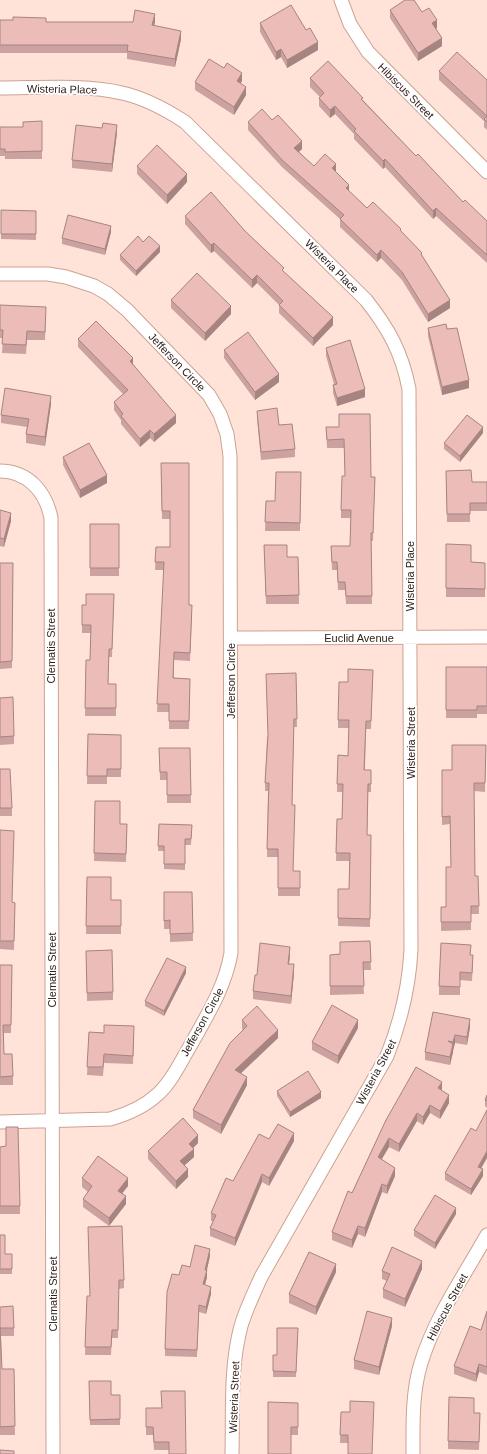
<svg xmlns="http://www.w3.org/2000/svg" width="487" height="1454" font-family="Helvetica,sans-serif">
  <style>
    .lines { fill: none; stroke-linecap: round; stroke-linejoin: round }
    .street-casing { stroke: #cca291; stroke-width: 15 }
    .street { stroke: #fff; stroke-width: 13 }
    .wall { fill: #cba29f }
    .shaded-wall { fill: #a58482 }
    .building { fill: #ecbcb9; stroke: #a58482 }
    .labels { text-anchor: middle; stroke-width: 4; stroke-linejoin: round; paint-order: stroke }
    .street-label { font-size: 11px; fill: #34231d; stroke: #fff }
  </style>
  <rect width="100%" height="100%" fill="#ffe3d9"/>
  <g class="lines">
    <!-- street casing -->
    <g class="street-casing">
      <path id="street" d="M 341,0 L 350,24 L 368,52 L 487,172
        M 0,88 C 38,88 86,84 122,93 C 145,98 165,109 185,122 L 366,300 C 389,329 402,353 409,389 L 411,950 C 409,988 401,1021 387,1056 L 261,1277 C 254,1293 246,1309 241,1326 C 230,1367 233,1411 232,1454
        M 0,274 L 48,274 L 66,277 L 94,286 L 108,294 L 127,310 L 209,395 L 220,414 L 227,434 L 230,456 L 231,953 C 225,988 206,1017 189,1048 C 180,1063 172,1081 158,1094 C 144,1107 128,1114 110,1119 L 0,1122
        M 0,471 C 28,471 46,492 51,518 L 53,1454
        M 231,638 L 487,637
        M 413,1454 C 413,1423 412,1392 421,1363 C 435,1317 464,1276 487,1235"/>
    </g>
    <!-- street -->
    <use href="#street" class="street"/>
  </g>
  <!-- wall -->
  <path class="wall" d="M 390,10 L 422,12 L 437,28 L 435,29 L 442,46 L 418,61 L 390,18 Z
    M 0,20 L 46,22 L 155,22 L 154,25 L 181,39 L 175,67 L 127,59 L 127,53 L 0,53 Z
    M 260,23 L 306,30 L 318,50 L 287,68 L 281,57 L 276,60 L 260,32 Z
    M 439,71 L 487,80 L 487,130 L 484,127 L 484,121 L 439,80 Z
    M 310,78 L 363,100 L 416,156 L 463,202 L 487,221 L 487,263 L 436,216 L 433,219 L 385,167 L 383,169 L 354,139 L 354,134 L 335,114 L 330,118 L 319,106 L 319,98 L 320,97 L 310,87 Z
    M 242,81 L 240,83 L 246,95 L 234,115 L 195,90 L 195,82 Z
    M 272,120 L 302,149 L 299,152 L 314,166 L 336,172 L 349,192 L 367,208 L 401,231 L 422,256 L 450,308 L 428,322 L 402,280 L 381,258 L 377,262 L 340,227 L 340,219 L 282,167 L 248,130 L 248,122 Z
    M 42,121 L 42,159 L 5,159 L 5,156 L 0,156 L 0,127 L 23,127 Z
    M 117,133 L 112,172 L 72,168 L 72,160 Z
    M 137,166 L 187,182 L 167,204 L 137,174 Z
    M 1,210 L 36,211 L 36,240 L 1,239 Z
    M 185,216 L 245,231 L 284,272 L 333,325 L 313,346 L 279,313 L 279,305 L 257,283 L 252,288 L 214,251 L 211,253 L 185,224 Z
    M 111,232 L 105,255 L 62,244 L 62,238 Z
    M 143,242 L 160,252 L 136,276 L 120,260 L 120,255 Z
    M 171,300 L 231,314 L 205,341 L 171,308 Z
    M 0,305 L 46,315 L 45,340 L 27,340 L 26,354 L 2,353 L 3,338 L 0,338 Z
    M 428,328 L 447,329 L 469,388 L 442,395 L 428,336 Z
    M 78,339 L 133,364 L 176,423 L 154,442 L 150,438 L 140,447 L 121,424 L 121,420 L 114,410 L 114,402 L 123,394 L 78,347 Z
    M 326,348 L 365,397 L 337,406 L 333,393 L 333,385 L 334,384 L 326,356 Z
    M 224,350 L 279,382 L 255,400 L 224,358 Z
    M 51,404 L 45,446 L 26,443 L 26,434 L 27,427 L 1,423 L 1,415 Z
    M 257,411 L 279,425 L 295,449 L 295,457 L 261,460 L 257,419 Z
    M 326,427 L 339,427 L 371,477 L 375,477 L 373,541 L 371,541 L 372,604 L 346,604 L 345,590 L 338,590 L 337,570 L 332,570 L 331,546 L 350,546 L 351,518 L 341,518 L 341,510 L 345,476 L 344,448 L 327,448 Z
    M 483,433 L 460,462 L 444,449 L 444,443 Z
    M 63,457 L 107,483 L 80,498 L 63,465 Z
    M 161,463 L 189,605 L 192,613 L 190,661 L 174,660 L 174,678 L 190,679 L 189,729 L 169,729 L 169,712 L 157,712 L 164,570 L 155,570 L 156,547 L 170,547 L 170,519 L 162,519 Z
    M 446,471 L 472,482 L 487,482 L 487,511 L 470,511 L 470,522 L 447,522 Z
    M 301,472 L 300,531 L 265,531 L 266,501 L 275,501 Z
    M 0,510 L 11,521 L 4,547 L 0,546 Z
    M 90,524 L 119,524 L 119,576 L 90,576 Z
    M 446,544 L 471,562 L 485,563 L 485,597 L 446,597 Z
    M 264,545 L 287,557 L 298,557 L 299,604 L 266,604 Z
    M 0,563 L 13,563 L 12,668 L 0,669 Z
    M 114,594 L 112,657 L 109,657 L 108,684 L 116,684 L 116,716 L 85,716 L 86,660 L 90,660 L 91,633 L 82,633 L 82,605 L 86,605 Z
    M 446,667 L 487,667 L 487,714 L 477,714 L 477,718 L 446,718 Z
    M 373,670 L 371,729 L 366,729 L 365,770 L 371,770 L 371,792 L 368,792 L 367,835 L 371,835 L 370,927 L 338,926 L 338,889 L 349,889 L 349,861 L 336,861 L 337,819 L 342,819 L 343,792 L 337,792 L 338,755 L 348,756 L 349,728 L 338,728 L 338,720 L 348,682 Z
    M 296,673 L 297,727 L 294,727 L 292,805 L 293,871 L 300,871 L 300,896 L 278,896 L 278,857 L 267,857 L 268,791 L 265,791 L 265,783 L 267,738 Z
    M 0,698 L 14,736 L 14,744 L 0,745 Z
    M 88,734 L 121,735 L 121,777 L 107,777 L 107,784 L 87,784 Z
    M 486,745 L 485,792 L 474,791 L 475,876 L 478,876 L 479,914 L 471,914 L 471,930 L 441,931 L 441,907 L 446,907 L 451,867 L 450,824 L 442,825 L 442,770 L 452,770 Z
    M 159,748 L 190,748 L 191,803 L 167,803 L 167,780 L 160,780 Z
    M 0,769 L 12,808 L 12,816 L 0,816 Z
    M 95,801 L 120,824 L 127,824 L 126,862 L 94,861 Z
    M 159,824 L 192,825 L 191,845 L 185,845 L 185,870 L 164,869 L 164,851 L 158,851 Z
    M 0,830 L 12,903 L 15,903 L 14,950 L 0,949 Z
    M 87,877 L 111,900 L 121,900 L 121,934 L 86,934 Z
    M 164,892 L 192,892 L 193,941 L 170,942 L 170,929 L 164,929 Z
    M 370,941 L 371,970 L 363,970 L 364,994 L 330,995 L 330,955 L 340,954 Z
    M 86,951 L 113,992 L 113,1000 L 87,1001 Z
    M 290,955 L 289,964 L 294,973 L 291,1004 L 253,999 L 253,991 L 257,975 Z
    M 471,955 L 473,963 L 472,981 L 460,980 L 460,995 L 439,995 L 439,986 Z
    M 0,965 L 12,965 L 11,1033 L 4,1033 L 4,1054 L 13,1076 L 13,1085 L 0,1085 Z
    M 186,973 L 164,1016 L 145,1006 L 145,1001 Z
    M 433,1012 L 470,1027 L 467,1045 L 455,1043 L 450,1065 L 425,1060 L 425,1052 Z
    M 242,1020 L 278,1038 L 240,1073 L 247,1085 L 221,1134 L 193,1118 L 193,1110 L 243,1030 L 242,1029 Z
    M 358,1028 L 338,1064 L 312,1050 L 312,1042 Z
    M 89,1032 L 134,1034 L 133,1064 L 104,1063 L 103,1076 L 87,1075 Z
    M 441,1090 L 449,1103 L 440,1119 L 430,1113 L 423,1125 L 417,1121 L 399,1152 L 389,1147 L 382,1159 L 395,1176 L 387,1194 L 382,1192 L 365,1237 L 358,1234 L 352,1248 L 332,1240 L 332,1232 L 352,1193 L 386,1120 Z
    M 277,1091 L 321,1098 L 290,1117 L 277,1096 Z
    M 487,1095 L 487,1108 L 485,1106 L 485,1100 Z
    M 269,1139 L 294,1141 L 269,1186 L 262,1182 L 235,1246 L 210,1236 L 210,1228 L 213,1221 L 211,1221 L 211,1213 L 233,1181 Z
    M 198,1143 L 193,1148 L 194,1157 L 185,1165 L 188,1177 L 176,1189 L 148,1159 L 148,1151 Z
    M 6,1146 L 20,1206 L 20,1214 L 0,1214 L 0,1147 Z
    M 481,1168 L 483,1176 L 471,1195 L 445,1180 L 445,1173 Z
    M 82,1178 L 128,1186 L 122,1193 L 126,1204 L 109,1226 L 83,1207 L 83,1199 L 88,1192 L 82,1187 Z
    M 456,1214 L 435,1249 L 414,1236 L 414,1230 Z
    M 0,1235 L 5,1254 L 12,1254 L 12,1274 L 0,1274 Z
    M 88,1235 L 124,1280 L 124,1288 L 119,1289 L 118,1338 L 112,1338 L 111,1355 L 85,1355 L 87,1296 L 90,1296 Z
    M 210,1256 L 207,1270 L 207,1277 L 205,1285 L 211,1294 L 206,1314 L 199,1312 L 197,1357 L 165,1356 L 165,1349 L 179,1275 L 190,1267 Z
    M 422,1269 L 405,1307 L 383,1298 L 383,1289 L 387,1281 L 382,1279 L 382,1271 Z
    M 336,1272 L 316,1315 L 289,1303 L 289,1294 Z
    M 0,1307 L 14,1328 L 14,1336 L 1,1336 L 2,1369 L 14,1369 L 15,1435 L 0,1435 Z
    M 487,1311 L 487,1375 L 479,1372 L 476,1382 L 454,1374 L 454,1366 L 481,1330 Z
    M 392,1326 L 379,1375 L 354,1369 L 354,1360 Z
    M 298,1328 L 296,1377 L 273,1377 L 273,1355 L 277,1355 Z
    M 89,1381 L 111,1395 L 120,1395 L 120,1425 L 90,1425 Z
    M 185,1391 L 169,1450 L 154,1450 L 153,1435 L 146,1435 L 146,1408 L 161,1408 Z
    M 298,1403 L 298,1435 L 291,1435 L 268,1454 Z
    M 341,1412 L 372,1454 L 348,1443 L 340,1443 Z
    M 474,1413 L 480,1421 L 479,1450 L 448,1449 L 448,1441 Z"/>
  <!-- shaded-wall -->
  <path class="shaded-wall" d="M 155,14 L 155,22 L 152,33 L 152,25 Z
    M 437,20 L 437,28 L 432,31 L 432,23 Z
    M 181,31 L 181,39 L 175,67 L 175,59 Z
    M 442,38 L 442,46 L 418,61 L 418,53 Z
    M 318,42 L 318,50 L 287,68 L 287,60 Z
    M 281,49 L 281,57 L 276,60 L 276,52 Z
    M 242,73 L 242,81 L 237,89 L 237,81 Z
    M 246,87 L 246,95 L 234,115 L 234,107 Z
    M 335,106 L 335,114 L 330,118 L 330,110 Z
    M 117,125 L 117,133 L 112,172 L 112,164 Z
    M 302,141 L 302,149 L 294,156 L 294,148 Z
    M 385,159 L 385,167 L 383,169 L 383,161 Z
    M 336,164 L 336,172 L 332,168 Z
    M 187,174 L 187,182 L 167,204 L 167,195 Z
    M 349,185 L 349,193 L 346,188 Z
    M 436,208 L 436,216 L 433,219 L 433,211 Z
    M 111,226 L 111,232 L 105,255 L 105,249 Z
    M 214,243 L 214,251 L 211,253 L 211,245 Z
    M 160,246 L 160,252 L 136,276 L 136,271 Z
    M 381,250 L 381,258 L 377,262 L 377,255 Z
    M 257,275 L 257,283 L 252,288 L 252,280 Z
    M 450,300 L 450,308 L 428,322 L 428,314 Z
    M 231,306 L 231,314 L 205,341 L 205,333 Z
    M 333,317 L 333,325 L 313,346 L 313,338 Z
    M 133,358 L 133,367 L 130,361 Z
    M 279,374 L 279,382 L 255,400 L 255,392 Z
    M 469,380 L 469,388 L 442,395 L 442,387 Z
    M 365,389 L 365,397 L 337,406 L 337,398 Z
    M 51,396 L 51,404 L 45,446 L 45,437 Z
    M 176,415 L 176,423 L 154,442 L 154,434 Z
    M 483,427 L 483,433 L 460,462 L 460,456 Z
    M 150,430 L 150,438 L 140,447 L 140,439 Z
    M 107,475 L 107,483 L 80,498 L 80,490 Z
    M 11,513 L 11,521 L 4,547 L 4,539 Z
    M 290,947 L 290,955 L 288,972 L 288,964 Z
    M 294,964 L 294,973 L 291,1004 L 291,996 Z
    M 186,967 L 186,973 L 164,1016 L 164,1011 Z
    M 470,1019 L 470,1027 L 467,1045 L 467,1037 Z
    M 358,1020 L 358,1028 L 338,1064 L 338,1056 Z
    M 278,1030 L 278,1038 L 235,1079 L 235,1070 Z
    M 455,1035 L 455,1043 L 453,1050 L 453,1042 Z
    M 453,1044 L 453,1052 L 450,1065 L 450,1057 Z
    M 247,1077 L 247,1085 L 221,1134 L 221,1125 Z
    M 442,1082 L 442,1090 L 438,1088 Z
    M 321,1092 L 321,1098 L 290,1117 L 290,1112 Z
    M 449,1095 L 449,1103 L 440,1119 L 440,1111 Z
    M 430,1105 L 430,1113 L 423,1125 L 423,1117 Z
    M 417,1113 L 417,1121 L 399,1152 L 399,1144 Z
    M 294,1133 L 294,1141 L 269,1186 L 269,1178 Z
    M 198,1135 L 198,1143 L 189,1152 L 189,1144 Z
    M 389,1138 L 389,1147 L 378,1165 L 378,1157 Z
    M 194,1149 L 194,1157 L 180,1169 L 180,1161 Z
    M 487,1151 L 487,1158 L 478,1174 L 478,1167 Z
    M 395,1168 L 395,1176 L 387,1194 L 387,1186 Z
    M 188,1169 L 188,1177 L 176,1189 L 176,1181 Z
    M 483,1169 L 483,1176 L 471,1195 L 471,1189 Z
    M 262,1174 L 262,1182 L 235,1246 L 235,1238 Z
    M 128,1178 L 128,1186 L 118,1199 L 118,1191 Z
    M 382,1184 L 382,1192 L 365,1237 L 365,1228 Z
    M 126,1196 L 126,1204 L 109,1226 L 109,1218 Z
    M 456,1208 L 456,1214 L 435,1249 L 435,1243 Z
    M 358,1226 L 358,1234 L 352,1248 L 352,1240 Z
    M 210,1249 L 210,1256 L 205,1277 L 205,1270 Z
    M 422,1261 L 422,1269 L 405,1307 L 405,1299 Z
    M 336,1264 L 336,1272 L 316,1315 L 316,1307 Z
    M 207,1270 L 207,1277 L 203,1292 L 203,1284 Z
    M 211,1287 L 211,1294 L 206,1314 L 206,1307 Z
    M 392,1318 L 392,1326 L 379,1375 L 379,1367 Z
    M 479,1364 L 479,1372 L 476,1382 L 476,1374 Z"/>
  <!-- building -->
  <path class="building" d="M 405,0 L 414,0 L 422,12 L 429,8 L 437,20 L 432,23 L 442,38 L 418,53 L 390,10 Z
    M 291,5 L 306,30 L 310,28 L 318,42 L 287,60 L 281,49 L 276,52 L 260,23 Z
    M 135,10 L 155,14 L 152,25 L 181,31 L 175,59 L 127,51 L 128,45 L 0,45 L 0,20 L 13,20 L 13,17 L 46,18 L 46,22 L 133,22 Z
    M 457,52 L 487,80 L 487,122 L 484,119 L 487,116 L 439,71 Z
    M 209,59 L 224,68 L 227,63 L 242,73 L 237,81 L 246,87 L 234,107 L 195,82 Z
    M 328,61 L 363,98 L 361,99 L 416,156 L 418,154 L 463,202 L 465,200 L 487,221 L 487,255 L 436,208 L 433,211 L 385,159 L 383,161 L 354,131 L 356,129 L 335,106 L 330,110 L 319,98 L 324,93 L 310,78 Z
    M 262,109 L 272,120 L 278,115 L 302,141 L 294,148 L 314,166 L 325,154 L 336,164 L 332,168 L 349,185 L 346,188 L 367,208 L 373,202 L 401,229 L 400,230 L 422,253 L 421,254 L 450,300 L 428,314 L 402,272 L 381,250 L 377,255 L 340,219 L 344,215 L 282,160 L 248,122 Z
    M 42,121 L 42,151 L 5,152 L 5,149 L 0,149 L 0,127 L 23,127 L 23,122 Z
    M 103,123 L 117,125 L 112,164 L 72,160 L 76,125 L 102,128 Z
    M 157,145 L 187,174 L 167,195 L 137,166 Z
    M 211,192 L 245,231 L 284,268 L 282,270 L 333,317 L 313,338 L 279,305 L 283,301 L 257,275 L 252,280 L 214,243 L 211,245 L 185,216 Z
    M 1,210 L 36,211 L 36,234 L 1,234 Z
    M 68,215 L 111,226 L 105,249 L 62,238 Z
    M 138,236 L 143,242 L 149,236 L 160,246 L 136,271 L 120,255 Z
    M 197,273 L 231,306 L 205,333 L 171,300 Z
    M 0,305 L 46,307 L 45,332 L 27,331 L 26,345 L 2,344 L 3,330 L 0,330 Z
    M 96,321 L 133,358 L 130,361 L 176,415 L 154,434 L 150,430 L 140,439 L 121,416 L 123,414 L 114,402 L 128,390 L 78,339 Z
    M 446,324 L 447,329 L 457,328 L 469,380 L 442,387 L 428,328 Z
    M 248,332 L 279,374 L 255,392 L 224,350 Z
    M 350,340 L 365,389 L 337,398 L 333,385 L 337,384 L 326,348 Z
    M 5,388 L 51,396 L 45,437 L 26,434 L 29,419 L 1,415 Z
    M 277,408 L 279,425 L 292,424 L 295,449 L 261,452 L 257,411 Z
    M 339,414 L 370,414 L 371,477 L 375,477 L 373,533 L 371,533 L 372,596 L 346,596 L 345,582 L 338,582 L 337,562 L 332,562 L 331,546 L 350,546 L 351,510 L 341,510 L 342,476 L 345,476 L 344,439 L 327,440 L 326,427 L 339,427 Z
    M 467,415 L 483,427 L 460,456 L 444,443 Z
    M 89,443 L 107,475 L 80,490 L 63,457 Z
    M 161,463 L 189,463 L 189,605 L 192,605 L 190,653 L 174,652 L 173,678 L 190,679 L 189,721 L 169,721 L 169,704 L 157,704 L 164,562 L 155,562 L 156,547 L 170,547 L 170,511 L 162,511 Z
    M 471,470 L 472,482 L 487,482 L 487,503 L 470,503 L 470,514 L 447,514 L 446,471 Z
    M 276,472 L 301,472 L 300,523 L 265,522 L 266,501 L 275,501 Z
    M 0,510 L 11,513 L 4,539 L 0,538 Z
    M 90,524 L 119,524 L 119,568 L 90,568 Z
    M 446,544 L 471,545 L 471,562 L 485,563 L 485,589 L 446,588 Z
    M 264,545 L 287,545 L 287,557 L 298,557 L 299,595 L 266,596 Z
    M 0,563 L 13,563 L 12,661 L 0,662 Z
    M 86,594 L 114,594 L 112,649 L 109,649 L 108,684 L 116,684 L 116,708 L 85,708 L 86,660 L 90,660 L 91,625 L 82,625 L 82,605 L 86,605 Z
    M 446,667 L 487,667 L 487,706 L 477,706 L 477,710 L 446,710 Z
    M 348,669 L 373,670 L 371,721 L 366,721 L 364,770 L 371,770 L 371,784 L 368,784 L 367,835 L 371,835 L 370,919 L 338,918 L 338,889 L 349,889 L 350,853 L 336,853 L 337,819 L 342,819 L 343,784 L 337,784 L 338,755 L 348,756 L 349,720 L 338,720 L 339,682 L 348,682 Z
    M 296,673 L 297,719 L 294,719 L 292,805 L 295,805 L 293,871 L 300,871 L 300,888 L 278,888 L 278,849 L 267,849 L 269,783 L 265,783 L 268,735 L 266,674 Z
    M 13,697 L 14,736 L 0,737 L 0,698 Z
    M 88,734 L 121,735 L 121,769 L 107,769 L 107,776 L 87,776 Z
    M 452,745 L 486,745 L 485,783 L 474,783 L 475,876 L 478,876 L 479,906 L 471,906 L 471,922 L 441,922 L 441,907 L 446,907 L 446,867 L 451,867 L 450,816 L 442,817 L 442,770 L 452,770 Z
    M 159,748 L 190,748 L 191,795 L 167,795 L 167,772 L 160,772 Z
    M 0,769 L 10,769 L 12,808 L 0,808 Z
    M 95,801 L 120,801 L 120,824 L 127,824 L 126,854 L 94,853 Z
    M 159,824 L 192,825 L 191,839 L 185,839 L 185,864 L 164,864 L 164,846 L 158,846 Z
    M 0,830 L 14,831 L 12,902 L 15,903 L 14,941 L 0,941 Z
    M 87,877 L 111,877 L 111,900 L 121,900 L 121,926 L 86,926 Z
    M 164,892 L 192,892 L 193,933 L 170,934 L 170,920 L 164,921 Z
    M 370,941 L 371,962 L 363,962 L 364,986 L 330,986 L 330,955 L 340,954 L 340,942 Z
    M 260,943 L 290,947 L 288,964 L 294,964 L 291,996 L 253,991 L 255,975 L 257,975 Z
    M 441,943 L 471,945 L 470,955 L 473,955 L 472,973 L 460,972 L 460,987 L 439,986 Z
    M 112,950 L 113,992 L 87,993 L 86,951 Z
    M 167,958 L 186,967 L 164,1011 L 145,1001 Z
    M 0,965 L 12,965 L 11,1025 L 3,1025 L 4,1054 L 12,1054 L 13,1076 L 0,1077 Z
    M 332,1005 L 358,1020 L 338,1056 L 312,1042 Z
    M 257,1006 L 278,1030 L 235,1070 L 247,1077 L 221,1125 L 193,1110 L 230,1043 L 247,1026 L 242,1020 Z
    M 433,1012 L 470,1019 L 467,1037 L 455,1035 L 453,1042 L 448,1041 L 453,1044 L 450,1057 L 425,1052 Z
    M 104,1025 L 134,1026 L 133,1056 L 104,1054 L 103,1067 L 87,1067 L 89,1032 L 104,1033 Z
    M 416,1067 L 442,1082 L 438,1088 L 449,1095 L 440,1111 L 430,1105 L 423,1117 L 417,1113 L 399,1144 L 389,1138 L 378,1157 L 395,1168 L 387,1186 L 382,1184 L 365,1228 L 358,1226 L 352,1240 L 332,1232 L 348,1191 L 352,1193 L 386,1120 Z
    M 308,1071 L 321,1092 L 290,1112 L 277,1091 Z
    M 487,1095 L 487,1101 L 485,1100 Z
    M 487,1110 L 487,1151 L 478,1167 L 483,1169 L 471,1189 L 445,1173 L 471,1128 L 476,1131 Z
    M 183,1118 L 198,1135 L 189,1144 L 194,1149 L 180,1161 L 188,1169 L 176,1181 L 148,1151 Z
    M 278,1124 L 294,1133 L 269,1178 L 262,1174 L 235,1238 L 210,1228 L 216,1215 L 211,1213 L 226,1178 L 233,1181 L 259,1134 L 269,1139 Z
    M 6,1127 L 18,1127 L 20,1206 L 0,1206 L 0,1147 L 6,1146 Z
    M 98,1156 L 128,1178 L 118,1191 L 126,1196 L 109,1218 L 83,1199 L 92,1186 L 82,1178 Z
    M 435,1195 L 456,1208 L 435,1243 L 414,1230 Z
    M 122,1226 L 124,1280 L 119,1280 L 118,1330 L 112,1330 L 111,1347 L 85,1347 L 87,1296 L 90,1296 L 88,1227 Z
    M 0,1235 L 5,1235 L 5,1254 L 12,1254 L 12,1269 L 0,1269 Z
    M 195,1245 L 210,1249 L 205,1270 L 207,1270 L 203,1284 L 211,1287 L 206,1307 L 199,1305 L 197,1350 L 165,1349 L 167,1292 L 172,1274 L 179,1275 L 182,1265 L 190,1267 Z
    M 392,1247 L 422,1261 L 405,1299 L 383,1289 L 390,1274 L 382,1271 Z
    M 309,1252 L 336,1264 L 316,1307 L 289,1294 Z
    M 13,1306 L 14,1328 L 0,1328 L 2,1369 L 14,1369 L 15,1426 L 0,1427 L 0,1307 Z
    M 367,1311 L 392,1318 L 379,1367 L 354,1360 Z
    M 487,1311 L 487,1367 L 479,1364 L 476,1374 L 454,1366 L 470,1326 L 481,1330 Z
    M 277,1328 L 298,1328 L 296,1372 L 273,1371 L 273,1355 L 277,1355 Z
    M 89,1381 L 111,1381 L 111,1395 L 120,1395 L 120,1419 L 90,1420 Z
    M 161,1391 L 185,1391 L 186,1454 L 169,1454 L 169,1442 L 154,1442 L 153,1427 L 146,1427 L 146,1408 L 162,1408 Z
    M 449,1397 L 474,1398 L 474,1413 L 480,1413 L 479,1442 L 448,1441 Z
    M 350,1401 L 374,1402 L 372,1454 L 348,1454 L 348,1435 L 340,1435 L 341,1412 L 350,1412 Z
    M 268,1402 L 298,1403 L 298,1427 L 291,1427 L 291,1454 L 268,1454 Z
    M 0,1450 L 14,1451 L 14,1454 L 0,1454 Z"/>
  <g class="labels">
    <!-- street labels -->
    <g class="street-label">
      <text transform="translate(62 89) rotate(1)" y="4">Wisteria Place</text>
      <text transform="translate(406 91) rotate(45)" y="4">Hibiscus Street</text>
      <text transform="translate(332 266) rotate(45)" y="4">Wisteria Place</text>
      <text transform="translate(177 362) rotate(46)" y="4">Jefferson Circle</text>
      <text transform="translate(410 576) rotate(-90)" y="4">Wisteria Place</text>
      <text x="359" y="642">Euclid Avenue</text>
      <text transform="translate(51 646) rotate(-90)" y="4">Clematis Street</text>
      <text transform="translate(231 681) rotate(-90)" y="4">Jefferson Circle</text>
      <text transform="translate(411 743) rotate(-90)" y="4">Wisteria Street</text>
      <text transform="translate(52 970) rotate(-90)" y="4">Clematis Street</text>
      <text transform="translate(202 1022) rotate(-61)" y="4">Jefferson Circle</text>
      <text transform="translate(376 1072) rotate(-62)" y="4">Wisteria Street</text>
      <text transform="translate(53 1294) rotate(-90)" y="4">Clematis Street</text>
      <text transform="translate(447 1307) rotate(-62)" y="4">Hibiscus Street</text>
      <text transform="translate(234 1397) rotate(-88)" y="4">Wisteria Street</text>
    </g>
  </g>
</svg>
